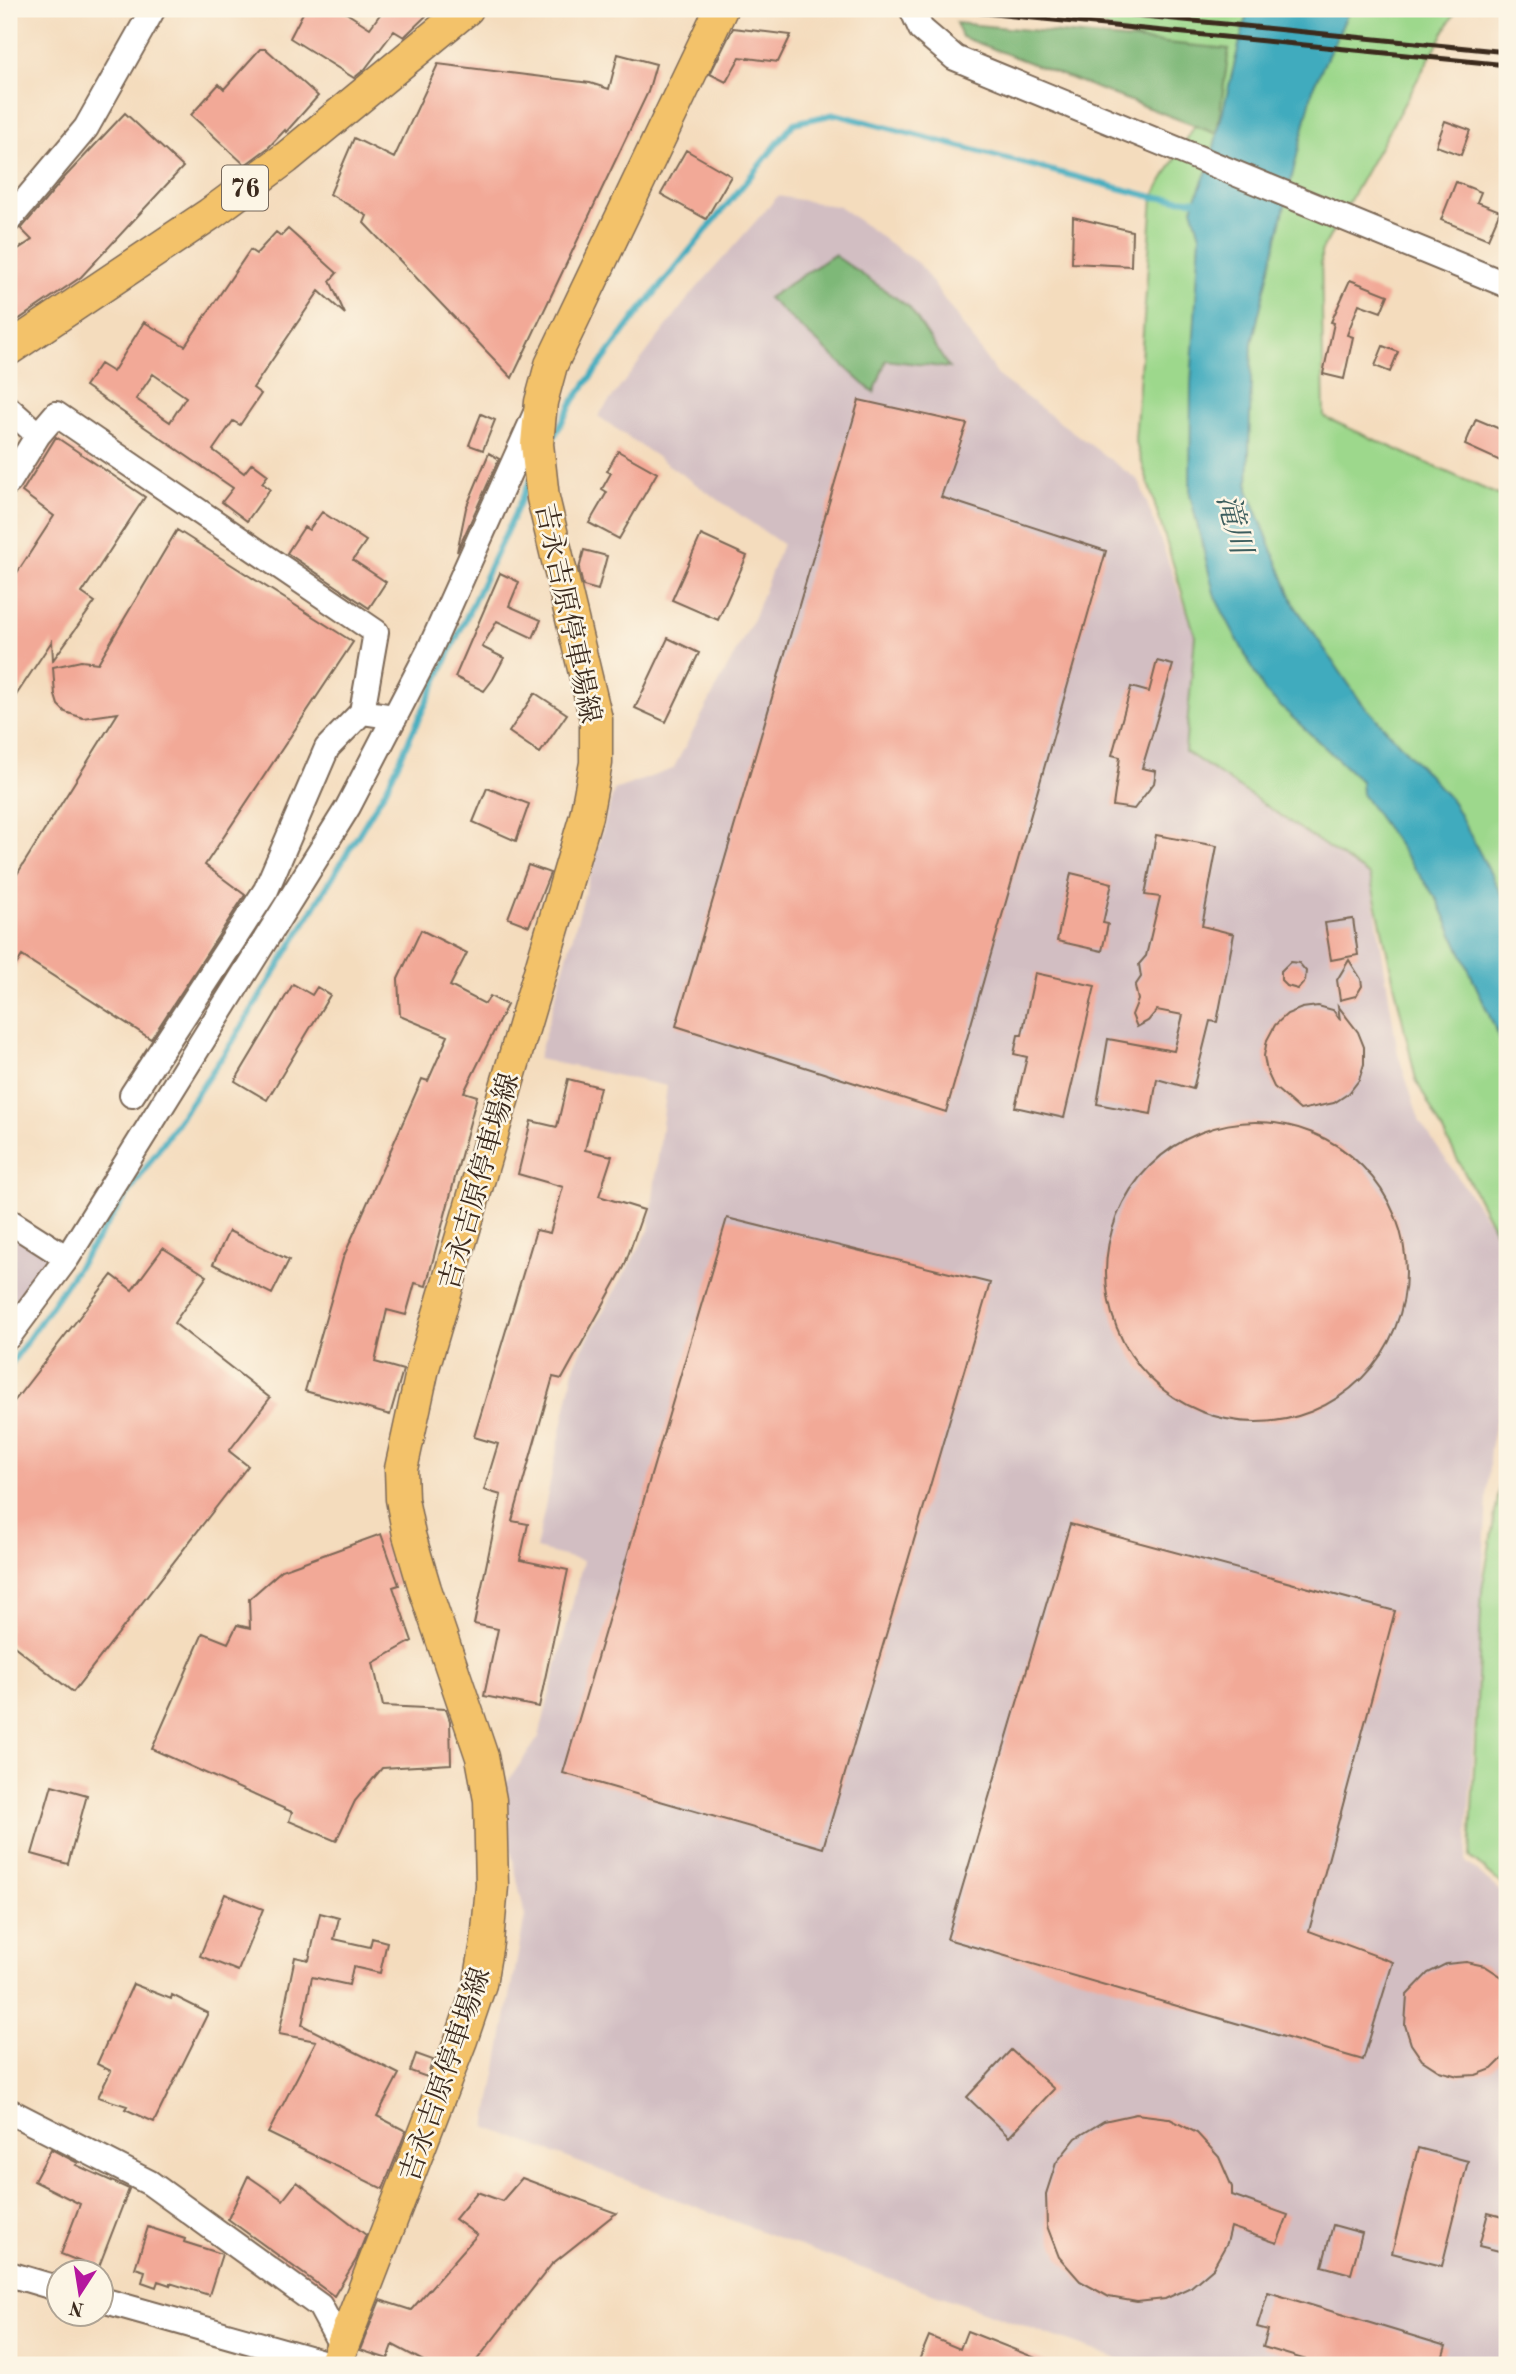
<svg xmlns="http://www.w3.org/2000/svg" width="1516" height="2374" font-family="'Old Standard TT','Noto Serif JP',serif">
  <style>
    .industrial { fill: #d2bec2 }
    .green { fill: #9dd88c; stroke: #6c8155; stroke-width: 2 }
    .forest { fill: #7eb878; stroke: #5c714b; stroke-width: 2 }
    .water { fill: #3fabbe; stroke: #3d6a6e; stroke-width: 2 }
    .lines { fill: none; stroke-linecap: round; stroke-linejoin: round }
    .stream { stroke: #3fabbe; stroke-width: 6 }
    .building { fill: #f2a997; fill-rule: evenodd }
    .minor-casing { stroke: #7c6856; stroke-width: 28 }
    .major-casing { stroke: #7c6856; stroke-width: 35 }
    .minor { stroke: #fff; stroke-width: 24 }
    .major { stroke: #f3c26a; stroke-width: 32 }
    .rail { stroke: #3b2a1e; stroke-width: 5 }
    .labels { text-anchor: middle; stroke-width: 5; stroke-linejoin: round; paint-order: stroke }
    .shield { fill: #fcf5e5; stroke: #75675a; stroke-width: 2 }
    .shield-label { font-size: 26px; font-weight: bold; fill: #3b2a1e }
    .street-label { font-size: 28px; fill: #3b2a1e; stroke: #fcf5e5 }
    .water-label { font-size: 30px; font-style: italic; fill: #3d5e5e; stroke: #fcf5e5 }
  </style>
  <rect width="100%" height="100%" fill="#fcf5e5"/>
  <filter id="ink" filterUnits="userSpaceOnUse"><feTurbulence type="fractalNoise" baseFrequency=".0143" numOctaves="2"/><feDisplacementMap in="SourceGraphic" scale="14" xChannelSelector="R" yChannelSelector="G"/><feConvolveMatrix kernelMatrix="1 2 1 2 8 2 1 2 1" color-interpolation-filters="sRGB"/></filter>
  <filter id="wash" filterUnits="userSpaceOnUse"><feTurbulence type="fractalNoise" baseFrequency=".00686" numOctaves="4" result="noise"/><feDisplacementMap in="SourceGraphic" scale="28" xChannelSelector="R" yChannelSelector="G"/><feGaussianBlur stdDeviation="1.57" result="paint"/><feColorMatrix in="noise" values="0 0 0 0 0 0 0 0 0 0 0 0 0 0 0 0 0 1.4 0 .05"/><feComposite in="paint" operator="in"/></filter>
  <g filter="url(#wash)">
    <rect width="100%" height="100%" fill="#f4dcbd"/>
    <!-- industrial -->
    <path class="industrial" d="M 778,196 L 840,207 L 920,265 L 999,377 L 1139,481 L 1195,635 L 1197,760 L 1370,876 L 1398,1054 L 1420,1122 L 1493,1228 L 1507,1280 L 1507,1367 L 1490,1448 L 1466,1862 L 1507,1897 L 1507,2365 L 1135,2365 L 805,2248 L 486,2127 L 525,1916 L 499,1794 L 539,1737 L 583,1561 L 536,1549 L 576,1360 L 649,1230 L 667,1086 L 538,1059 L 614,790 L 673,769 L 752,622 L 782,544 L 598,416 L 689,297 Z
      M 9,1221 L 60,1254 L 9,1319 Z"/>
    <!-- green -->
    <path class="green" d="M 1057,9 L 1457,9 L 1321,252 L 1324,417 L 1507,499 L 1507,1254 L 1416,1080 L 1370,876 L 1185,751 L 1195,635 L 1135,440 L 1153,197 L 1226,72 Z
      M 1507,1445 L 1507,1889 L 1470,1857 L 1482,1590 Z"/>
    <!-- forest -->
    <path class="forest" d="M 956,23 L 1229,49 L 1217,134 L 962,37 Z
      M 834,255 L 909,307 L 949,368 L 886,360 L 874,393 L 768,298 Z"/>
    <!-- water -->
    <path class="water" d="M 1248,9 L 1350,9 L 1314,85 L 1252,343 L 1248,490 L 1295,606 L 1361,702 L 1453,802 L 1507,905 L 1507,1055 L 1438,901 L 1362,794 L 1361,781 L 1265,692 L 1215,597 L 1190,495 L 1191,384 L 1200,235 L 1192,208 L 1210,163 Z"/>
    <g class="lines">
      <!-- stream -->
      <path class="stream" d="M 550,444 L 574,400 L 636,316 L 794,123 L 835,114 L 1153,197 L 1201,201
        M 9,1367 L 233,1041 L 386,789 L 530,481"/>
    </g>
    <g id="blocks">
      <!-- building -->
      <path class="building" d="M 305,9 L 340,9 L 370,28 L 384,9 L 427,15 L 404,37 L 394,31 L 365,69 L 354,78 L 290,38 Z
        M 733,28 L 791,35 L 778,62 L 740,57 L 726,82 L 710,74 Z
        M 260,49 L 266,49 L 318,96 L 286,132 L 285,130 L 268,148 L 245,165 L 191,115 L 219,84 L 224,89 Z
        M 618,54 L 656,64 L 648,92 L 512,378 L 364,223 L 367,216 L 330,194 L 354,138 L 394,158 L 438,64 L 590,83 L 609,89 Z
        M 125,113 L 183,167 L 81,277 L 9,326 L 9,255 L 32,240 L 21,229 L 64,178 Z
        M 1445,121 L 1470,130 L 1461,155 L 1436,146 Z
        M 686,150 L 731,176 L 706,219 L 661,194 Z
        M 1456,182 L 1481,192 L 1477,202 L 1500,211 L 1488,239 L 1441,220 Z
        M 1073,217 L 1132,231 L 1131,266 L 1072,263 Z
        M 288,229 L 337,273 L 330,281 L 345,314 L 319,291 L 253,388 L 261,394 L 240,425 L 233,421 L 213,450 L 244,473 L 252,463 L 268,475 L 262,483 L 270,489 L 247,521 L 222,502 L 233,488 L 85,386 L 100,364 L 113,372 L 144,322 L 185,346 L 250,250 L 256,254 L 276,232 L 281,236 ZM 153,374 L 186,397 L 170,422 L 136,399 Z
        M 1350,280 L 1388,295 L 1381,312 L 1359,304 L 1347,335 L 1353,337 L 1344,379 L 1323,374 L 1334,323 L 1331,322 Z
        M 1383,346 L 1398,352 L 1390,372 L 1375,366 Z
        M 859,400 L 967,424 L 941,497 L 1106,551 L 946,1112 L 676,1026 Z
        M 481,414 L 495,420 L 483,450 L 469,445 Z
        M 1476,419 L 1507,432 L 1507,464 L 1465,445 Z
        M 56,437 L 145,497 L 82,593 L 95,602 L 53,660 L 52,641 L 9,706 L 9,585 L 54,516 L 22,492 Z
        M 618,451 L 657,473 L 619,539 L 589,523 L 607,492 L 602,489 L 611,473 L 607,471 Z
        M 489,453 L 499,459 L 457,552 L 466,508 Z
        M 322,512 L 366,541 L 353,560 L 386,582 L 369,608 L 287,553 L 304,527 L 309,530 Z
        M 177,530 L 353,642 L 205,865 L 245,895 L 151,1039 L 22,956 L 9,976 L 9,887 L 118,713 L 83,718 L 65,712 L 58,705 L 55,695 L 53,667 L 81,661 L 98,663 Z
        M 701,535 L 747,556 L 718,620 L 672,600 Z
        M 584,550 L 607,556 L 598,590 L 583,586 L 579,569 Z
        M 500,573 L 519,582 L 509,606 L 541,620 L 533,638 L 497,621 L 482,647 L 504,658 L 493,679 L 484,691 L 455,677 Z
        M 668,638 L 699,653 L 666,722 L 635,708 Z
        M 1157,661 L 1173,665 L 1142,768 L 1156,771 L 1154,783 L 1134,809 L 1113,806 L 1120,757 L 1112,755 L 1131,687 L 1149,692 Z
        M 535,693 L 567,714 L 540,753 L 509,732 Z
        M 487,788 L 529,804 L 516,841 L 473,822 Z
        M 1156,835 L 1217,846 L 1202,926 L 1234,934 L 1217,1022 L 1210,1021 L 1193,1089 L 1157,1079 L 1151,1114 L 1097,1104 L 1108,1039 L 1174,1051 L 1183,1015 L 1157,1010 L 1148,1021 L 1137,1027 L 1132,1015 L 1138,1000 L 1135,986 L 1141,977 L 1139,964 L 1146,956 L 1160,897 L 1145,895 Z
        M 528,865 L 550,873 L 529,926 L 508,918 Z
        M 1071,873 L 1112,883 L 1103,923 L 1108,924 L 1102,951 L 1057,941 Z
        M 1353,919 L 1358,955 L 1331,960 L 1325,923 Z
        M 421,930 L 467,953 L 450,986 L 485,1004 L 490,996 L 507,1005 L 464,1092 L 477,1096 L 426,1286 L 415,1283 L 406,1315 L 387,1310 L 375,1362 L 403,1370 L 390,1415 L 305,1391 L 343,1258 L 422,1079 L 428,1081 L 448,1036 L 400,1016 L 398,979 Z
        M 1349,960 L 1361,979 L 1362,986 L 1356,996 L 1340,1000 L 1337,980 Z
        M 1290,962 L 1299,963 L 1306,971 L 1305,981 L 1298,989 L 1287,986 L 1281,980 L 1281,971 Z
        M 1035,973 L 1095,986 L 1064,1118 L 1015,1107 L 1027,1057 L 1014,1054 L 1018,1035 L 1022,1035 Z
        M 293,984 L 312,995 L 317,987 L 330,995 L 267,1100 L 235,1081 Z
        M 1318,1006 L 1333,1010 L 1340,1020 L 1338,1006 L 1358,1032 L 1364,1047 L 1364,1064 L 1359,1080 L 1349,1093 L 1334,1103 L 1300,1110 L 1274,1087 L 1267,1072 L 1264,1056 L 1267,1040 L 1275,1025 L 1287,1014 L 1302,1008 Z
        M 568,1079 L 600,1087 L 585,1150 L 612,1156 L 599,1196 L 644,1210 L 624,1267 L 562,1379 L 553,1377 L 512,1521 L 528,1524 L 520,1560 L 568,1570 L 539,1707 L 484,1696 L 498,1629 L 474,1624 L 501,1495 L 484,1490 L 498,1444 L 474,1437 L 536,1230 L 550,1233 L 563,1187 L 518,1174 L 531,1121 L 557,1127 Z
        M1106 1272a150 150 0 1 1 300 0a150 150 0 1 1-300 0Z
        M 727,1218 L 990,1283 L 823,1848 L 563,1773 Z
        M 229,1231 L 289,1260 L 272,1294 L 213,1264 Z
        M 163,1248 L 207,1276 L 174,1323 L 270,1398 L 229,1451 L 248,1466 L 73,1692 L 9,1642 L 9,1408 L 112,1275 L 132,1290 Z
        M 1070,1524 L 1395,1611 L 1309,1931 L 1393,1962 L 1363,2060 L 947,1939 Z
        M 381,1534 L 399,1585 L 393,1587 L 412,1641 L 373,1663 L 383,1706 L 446,1709 L 450,1721 L 451,1764 L 382,1768 L 355,1801 L 336,1841 L 289,1821 L 292,1812 L 152,1749 L 203,1633 L 228,1643 L 237,1625 L 250,1628 L 249,1599 L 282,1570 Z
        M 52,1785 L 87,1795 L 68,1864 L 32,1854 Z
        M 225,1894 L 263,1909 L 238,1971 L 200,1956 Z
        M 320,1913 L 339,1918 L 334,1939 L 370,1947 L 372,1938 L 387,1942 L 380,1973 L 353,1967 L 349,1985 L 312,1977 L 302,2025 L 399,2074 L 377,2116 L 406,2131 L 383,2189 L 268,2133 L 316,2041 L 279,2034 L 295,1957 L 309,1960 Z
        M 1466,1962 L 1485,1966 L 1502,1977 L 1507,1985 L 1507,2054 L 1492,2069 L 1476,2075 L 1458,2076 L 1439,2071 L 1422,2060 L 1411,2044 L 1405,2025 L 1407,1995 L 1428,1973 L 1446,1964 Z
        M 133,1984 L 171,1999 L 172,1995 L 208,2013 L 154,2122 L 125,2109 L 127,2106 L 98,2097 L 111,2071 L 97,2064 Z
        M 1011,2050 L 1054,2089 L 1009,2137 L 967,2097 Z
        M 416,2054 L 433,2060 L 427,2077 L 410,2071 Z
        M 1136,2114 L 1168,2118 L 1197,2133 L 1219,2157 L 1232,2187 L 1232,2195 L 1288,2215 L 1277,2243 L 1231,2227 L 1227,2243 L 1213,2268 L 1191,2287 L 1165,2299 L 1137,2302 L 1109,2297 L 1080,2281 L 1059,2257 L 1047,2226 L 1046,2194 L 1056,2163 L 1076,2138 L 1104,2121 Z
        M 1418,2148 L 1468,2161 L 1442,2266 L 1392,2253 Z
        M 51,2149 L 78,2163 L 76,2165 L 129,2189 L 98,2269 L 61,2254 L 80,2204 L 34,2181 Z
        M 248,2176 L 283,2200 L 297,2182 L 366,2235 L 356,2260 L 334,2296 L 228,2219 Z
        M 522,2178 L 616,2213 L 552,2264 L 473,2365 L 431,2365 L 393,2345 L 388,2359 L 360,2350 L 380,2300 L 411,2310 L 477,2235 L 455,2219 L 477,2192 L 502,2201 Z
        M 1488,2213 L 1507,2218 L 1507,2253 L 1479,2246 Z
        M 1333,2225 L 1362,2233 L 1351,2274 L 1322,2266 Z
        M 148,2227 L 185,2239 L 184,2242 L 222,2254 L 209,2295 L 170,2283 L 170,2285 L 158,2281 L 156,2287 L 142,2282 L 145,2271 L 135,2268 Z
        M 1268,2292 L 1446,2346 L 1440,2365 L 1323,2365 L 1263,2347 L 1268,2330 L 1257,2327 Z
        M 967,2331 L 1051,2364 L 1050,2365 L 917,2365 L 929,2336 L 960,2349 Z"/>
    </g>
  </g>
  <g filter="url(#ink)">
    <use href="#blocks" fill-opacity="0" stroke="#7c6856" stroke-width="2"/>
    <g class="lines">
      <!-- minor casing -->
      <g class="minor-casing">
        <path id="minor" d="M 912,9 L 921,29 L 955,58 L 1507,285
          M 9,220 L 86,128 L 153,9
          M 9,409 L 38,435 L 56,414 L 376,632 L 362,712 L 395,717
          M 9,482 L 38,435
          M 132,1095 L 266,890 L 327,748 L 362,712
          M 9,1221 L 67,1258
          M 9,1336 L 67,1258 L 348,807 L 429,651 L 535,415
          M 9,2111 L 150,2183 L 320,2306 L 342,2347
          M 9,2274 L 60,2289
          M 102,2300 L 333,2365"/>
      </g>
      <!-- major casing -->
      <g class="major-casing">
        <path id="major" d="M 9,349 L 210,214 L 286,158 L 467,9
          M 335,2365 L 461,2040 L 480,1984 L 487,1942 L 492,1886 L 490,1800 L 482,1757 L 425,1589 L 409,1535 L 402,1499 L 401,1469 L 423,1368 L 586,816 L 596,763 L 596,719 L 543,498 L 537,444 L 541,402 L 551,365 L 721,9"/>
      </g>
      <!-- minor -->
      <use href="#minor" class="minor"/>
      <!-- major -->
      <use href="#major" class="major"/>
      <!-- rail -->
      <path class="rail" d="M 943,9 L 1507,65
        M 1073,9 L 1507,52"/>
    </g>
  </g>
  <g class="labels">
    <!-- shield labels -->
    <rect class="shield" x="222" y="165.5" width="46" height="45" rx="5"/>
    <g class="shield-label">
      <text x="245" y="197">76</text>
    </g>
    <!-- street labels -->
    <g class="street-label">
      <text transform="translate(569 613) rotate(78)" y="10">吉永吉原停車場線</text>
      <text transform="translate(478 1181) rotate(-74)" y="10">吉永吉原停車場線</text>
      <text transform="translate(444 2074) rotate(-71)" y="10">吉永吉原停車場線</text>
    </g>
    <!-- water labels -->
    <g class="water-label">
      <text transform="translate(1235 524) rotate(75)" y="10">滝川</text>
    </g>
  </g>
  <!-- margin -->
  <rect width="1516" height="2374" fill="none" stroke="#fcf5e5" stroke-width="35"/>
  <!-- north arrow -->
  <g transform="translate(80 2293) rotate(192)"><circle r="33" fill="#fcf5e5" stroke="#afa495" stroke-width="2"/>
  <path d="M0-5L12 26L0 18L-12 26Z" fill="#b5179e"/>
  <text y="-10" font-size="19" font-weight="bold" text-anchor="middle" fill="#3b2a1e">N</text>
  </g>
</svg>
